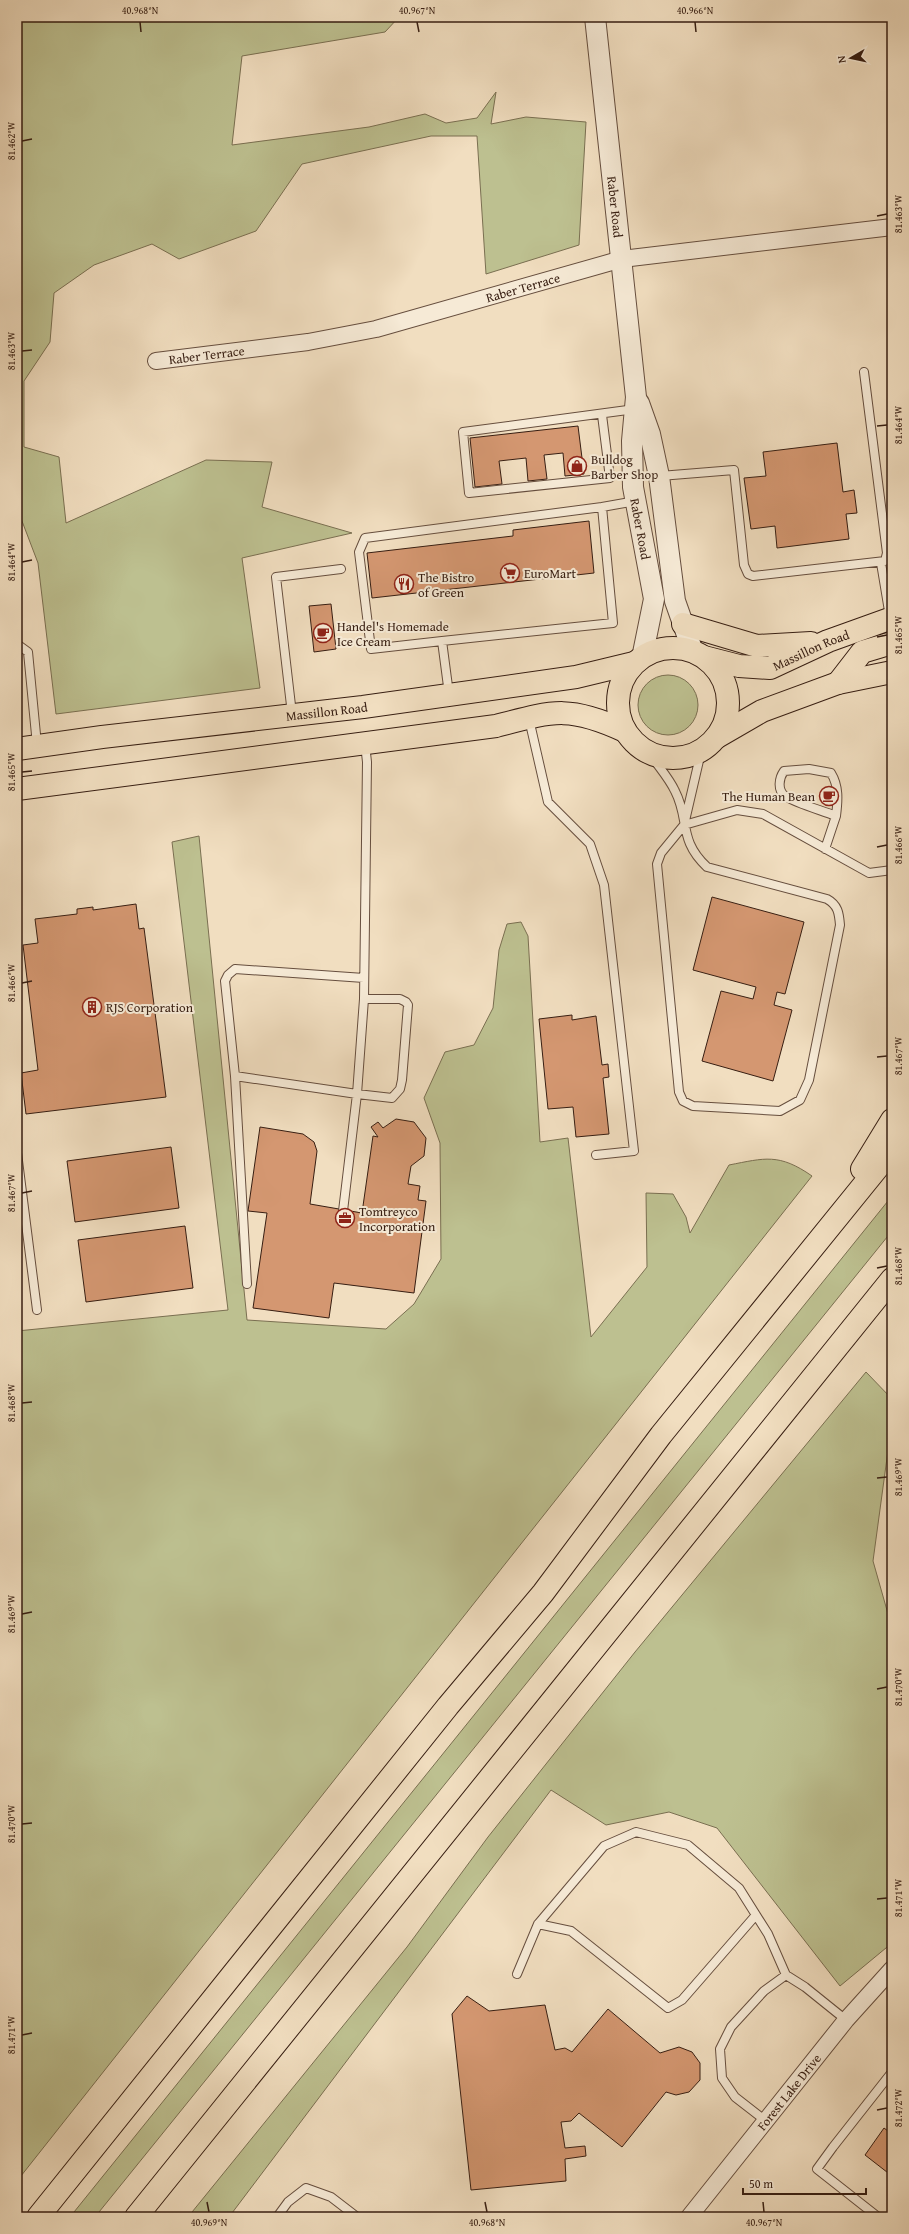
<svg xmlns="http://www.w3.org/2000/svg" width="909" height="2234" font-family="'Gentium Book Plus',serif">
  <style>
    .green { fill: #bdc090; stroke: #7a6f51 }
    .building { fill: #d49771; stroke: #371e12 }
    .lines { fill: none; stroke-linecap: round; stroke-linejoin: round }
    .service-casing { stroke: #664e3e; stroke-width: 10 }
    .minor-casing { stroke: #664e3e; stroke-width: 18 }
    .tertiary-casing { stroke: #664e3e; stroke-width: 22 }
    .primary-casing { stroke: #371e12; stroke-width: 24 }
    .motorway-casing { stroke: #371e12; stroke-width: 24 }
    .service { stroke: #f6ead6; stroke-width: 8 }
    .minor { stroke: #f6ead6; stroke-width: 16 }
    .tertiary { stroke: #f6ead6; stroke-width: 20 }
    .primary { stroke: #f1dec0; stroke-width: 22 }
    .motorway { stroke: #f1dec0; stroke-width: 22 }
    .ticks { fill: none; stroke: #371e12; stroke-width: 1.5 }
    .labels { text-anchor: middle; stroke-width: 4; stroke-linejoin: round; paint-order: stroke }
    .street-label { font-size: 13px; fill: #371e12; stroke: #f6ead6 }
    .poi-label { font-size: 13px; fill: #371e12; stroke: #f6ead6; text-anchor: start }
    .neatline { fill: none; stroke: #371e12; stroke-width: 1.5 }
    .ticks-label { font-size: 10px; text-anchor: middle; fill: #371e12 }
  </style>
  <rect width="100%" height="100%" fill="#f1dec0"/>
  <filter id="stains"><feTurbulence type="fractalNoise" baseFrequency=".005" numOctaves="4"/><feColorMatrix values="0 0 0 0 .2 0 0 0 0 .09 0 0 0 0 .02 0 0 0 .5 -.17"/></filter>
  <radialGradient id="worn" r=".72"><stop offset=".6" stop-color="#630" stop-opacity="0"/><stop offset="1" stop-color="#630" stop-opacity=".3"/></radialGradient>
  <!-- green -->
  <path class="green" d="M 17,17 L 399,17 L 385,32 L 242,56 L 232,145 L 369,127 L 425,114 L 446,123 L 477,118 L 496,92 L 491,124 L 526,117 L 586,122 L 579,245 L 486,274 L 477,136 L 431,136 L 302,164 L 256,231 L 179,259 L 152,244 L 94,265 L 54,293 L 50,342 L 24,381 L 24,447 L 59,457 L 66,523 L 206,460 L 272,462 L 262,507 L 352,533 L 242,558 L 260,688 L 56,714 L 38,563 L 17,508 Z
    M638 705a30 30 0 1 1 60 0a30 30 0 1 1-60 0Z
    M 199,836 L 247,1320 L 386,1329 L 414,1304 L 441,1259 L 440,1143 L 424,1098 L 445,1052 L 474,1045 L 493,1008 L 499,950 L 507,924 L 521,922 L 528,936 L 540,1142 L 568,1138 L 591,1337 L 647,1267 L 646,1193 L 673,1194 L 686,1217 L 690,1233 L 729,1165 C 765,1158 779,1153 812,1176 L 17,2181 L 17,1331 L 228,1310 L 172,842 Z
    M 892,1196 L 892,1231 L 95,2217 L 70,2217 Z
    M 866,1372 L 892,1399 L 892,1421 L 873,1561 L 892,1628 L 892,1943 L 840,1986 L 717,1828 L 669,1812 L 606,1825 L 551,1790 L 229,2217 L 188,2217 L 407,1947 L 488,1837 L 635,1652 Z"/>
  <!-- building -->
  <path class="building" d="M 578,426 L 584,474 L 565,476 L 563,453 L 544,455 L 547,479 L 528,481 L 526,458 L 499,461 L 502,484 L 475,487 L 470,438 Z
    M 837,443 L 843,492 L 854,490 L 857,513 L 846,514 L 849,539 L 777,548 L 775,526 L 751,529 L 744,478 L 766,476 L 763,452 Z
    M 589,521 L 594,573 L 372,598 L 367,553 L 513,536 L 513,530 Z
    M 331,604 L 336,649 L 314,652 L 309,606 Z
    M 712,897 L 804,922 L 785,994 L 777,992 L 774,1005 L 792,1010 L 773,1081 L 702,1061 L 721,991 L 753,999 L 756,987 L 693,970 Z
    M 136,904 L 139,929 L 144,928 L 166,1097 L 26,1114 L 21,1073 L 38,1070 L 23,945 L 38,943 L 35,919 L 77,914 L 77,909 L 93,907 L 93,910 Z
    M 572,1015 L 572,1020 L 596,1016 L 602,1065 L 608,1064 L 609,1077 L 603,1078 L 609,1134 L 576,1137 L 573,1107 L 548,1109 L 539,1019 Z
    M 396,1119 L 414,1122 L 426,1138 L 424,1156 L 411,1166 L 408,1184 L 420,1186 L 418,1200 L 426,1201 L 414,1293 L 334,1283 L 329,1318 L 253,1308 L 267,1213 L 248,1211 L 260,1127 L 303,1134 L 314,1142 L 317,1151 L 310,1204 L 362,1213 L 373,1136 L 378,1137 L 371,1127 L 378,1122 L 383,1128 Z
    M 171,1147 L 179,1208 L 75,1222 L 67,1161 Z
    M 185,1226 L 193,1288 L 86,1302 L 78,1240 Z
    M 467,1996 L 489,2011 L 545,2005 L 555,2050 L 565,2048 L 572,2052 L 608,2009 L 660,2053 L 679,2047 L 692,2052 L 700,2063 L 700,2080 L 689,2092 L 676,2095 L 666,2092 L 622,2147 L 579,2113 L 571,2121 L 561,2122 L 565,2148 L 585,2146 L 586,2156 L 565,2159 L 566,2181 L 471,2190 L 452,2014 Z
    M 892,2126 L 892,2176 L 865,2155 L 884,2128 L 888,2131 Z"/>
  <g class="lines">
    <!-- service casing -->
    <g class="service-casing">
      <path id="service" d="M 602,415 L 610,478 L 469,493 L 463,432 L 635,409
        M 660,476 L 734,470 L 744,565 L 748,574 L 753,576 L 885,561 L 887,553 L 864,372
        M 602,507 L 636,501
        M 881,563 L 890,617
        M 442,641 L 371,649 L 359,552 L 365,538 L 602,507 L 613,623 L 442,641 L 449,694
        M 17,644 L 28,652 L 37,745
        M 292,714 L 276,577 L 341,569
        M 529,719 L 548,802 L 590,844 L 604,885 L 634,1151 L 596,1155
        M 650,754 C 658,766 669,778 675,791 C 690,820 678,840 707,867 L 827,899 C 838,905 839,913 840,925 L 809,1080 L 800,1100 L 780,1111 L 693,1106 L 683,1101 L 679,1092 L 657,864 L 661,853 L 684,825 L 701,752
        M 684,825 L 737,810 L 763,814 L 869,873 L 892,870
        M 825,849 L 836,816 C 821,810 798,804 785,796 C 777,790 779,778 784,771 L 809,769 L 831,773 C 839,786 838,800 836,816
        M 364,978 L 235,969 L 228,975 L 225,981 L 235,1076 L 357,1094 L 364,999 L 367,762 L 365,744
        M 235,1076 L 247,1284
        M 17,1153 L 37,1310
        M 343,1211 L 357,1094 L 392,1098 L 400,1089 L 402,1080 L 408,1005 L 406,1002 L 400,999 L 364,999
        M 892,1469 L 892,1476
        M 538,1924 L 571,1931 L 668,2008 L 682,2000 L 756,1915
        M 517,1974 L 538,1924 L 604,1846 L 636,1832 L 688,1845 L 739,1888 L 768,1934 L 786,1975
        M 766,2121 L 735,2097 L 722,2078 L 720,2049 L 731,2027 L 764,1991 L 786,1975 L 805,1987 L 846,2020
        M 277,2217 L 288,2202 L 306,2188 L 331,2197 L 357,2217
        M 878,2217 L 817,2169 L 833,2147 L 892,2072"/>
    </g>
    <!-- minor casing -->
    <g class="minor-casing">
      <g id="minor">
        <path id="s1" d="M 156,361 L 308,342 L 376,329 L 622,259 L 892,227"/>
        <path id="s2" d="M 689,2217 L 846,2020 L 892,1969"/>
      </g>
    </g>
    <!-- tertiary casing -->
    <g class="tertiary-casing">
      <g id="tertiary">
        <path id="s3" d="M 595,17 L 636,397 L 632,441 L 633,487 L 654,599 L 642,658"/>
        <path d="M 639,403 L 650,434 L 659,476 L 675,601 L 693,652"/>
      </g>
    </g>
    <!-- primary casing -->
    <g class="primary-casing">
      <g id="primary">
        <path d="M 683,624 L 757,646 L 811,643"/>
        <circle cx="673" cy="703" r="55"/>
        <path id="s4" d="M 704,657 L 739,666 L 770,668 L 828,641 L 892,618"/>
        <path d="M 838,683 L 862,652 L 892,643"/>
        <path d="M 717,737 L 762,711 L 838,683 L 892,672"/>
        <path id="s5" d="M 17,749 L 102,737 L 363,707 L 576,677 L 634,663"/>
        <path d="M 17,789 L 496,726 C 553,711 569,705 625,731"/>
      </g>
    </g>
    <!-- motorway casing -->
    <g class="motorway-casing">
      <path id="motorway" d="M 862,1169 L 892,1120
        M 38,2217 L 448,1706 L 543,1593 L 661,1435 L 892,1150
        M 136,2217 L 892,1279"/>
    </g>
    <!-- service -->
    <use href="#service" class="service"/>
    <!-- minor -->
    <use href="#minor" class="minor"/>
    <!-- tertiary -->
    <use href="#tertiary" class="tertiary"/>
    <!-- primary -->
    <use href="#primary" class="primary"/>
    <!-- motorway -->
    <use href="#motorway" class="motorway"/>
  </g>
  <!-- ticks -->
  <path class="ticks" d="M 140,22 L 141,32M 417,22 L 419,32M 695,22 L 696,32M 22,141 L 32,139M 877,216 L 887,214M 22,351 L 32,350M 877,426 L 887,425M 22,562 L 32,560M 877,637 L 887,635M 22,772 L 32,771M 877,847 L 887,845M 22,983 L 32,981M 877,1057 L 887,1056M 22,1193 L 32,1191M 877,1268 L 887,1266M 22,1403 L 32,1402M 877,1478 L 887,1477M 22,1614 L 32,1612M 877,1689 L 887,1687M 22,1824 L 32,1823M 877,1899 L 887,1898M 22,2035 L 32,2033M 877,2110 L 887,2108M 207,2202 L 209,2212M 485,2202 L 487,2212M 763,2202 L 764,2212"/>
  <!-- icons -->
  <defs>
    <g id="shop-ring" transform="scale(1)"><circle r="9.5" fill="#f6ead6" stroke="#8f2418" stroke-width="1.5"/><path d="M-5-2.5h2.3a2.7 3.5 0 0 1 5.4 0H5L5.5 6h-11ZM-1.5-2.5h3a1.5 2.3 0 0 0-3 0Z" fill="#8f2418"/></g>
    <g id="supermarket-ring" transform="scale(1)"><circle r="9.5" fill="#f6ead6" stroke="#8f2418" stroke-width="1.5"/><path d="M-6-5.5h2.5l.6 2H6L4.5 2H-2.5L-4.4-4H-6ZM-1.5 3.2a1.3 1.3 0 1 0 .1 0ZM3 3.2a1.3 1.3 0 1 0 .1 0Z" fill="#8f2418"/></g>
    <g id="restaurant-ring" transform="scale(1)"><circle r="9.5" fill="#f6ead6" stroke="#8f2418" stroke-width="1.5"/><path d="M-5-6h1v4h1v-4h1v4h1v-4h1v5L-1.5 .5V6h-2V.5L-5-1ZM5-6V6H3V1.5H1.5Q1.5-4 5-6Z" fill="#8f2418"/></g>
    <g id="cafe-ring" transform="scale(1)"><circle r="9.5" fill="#f6ead6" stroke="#8f2418" stroke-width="1.5"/><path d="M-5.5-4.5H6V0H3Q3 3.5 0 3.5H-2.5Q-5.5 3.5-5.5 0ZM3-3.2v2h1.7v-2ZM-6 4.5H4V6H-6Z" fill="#8f2418"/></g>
    <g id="building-ring" transform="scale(1)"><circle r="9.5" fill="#f6ead6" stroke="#8f2418" stroke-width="1.5"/><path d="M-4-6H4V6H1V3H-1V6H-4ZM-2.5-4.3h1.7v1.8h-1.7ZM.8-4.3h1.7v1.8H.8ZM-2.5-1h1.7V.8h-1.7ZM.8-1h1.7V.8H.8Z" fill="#8f2418"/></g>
    <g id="office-ring" transform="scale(1)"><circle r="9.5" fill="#f6ead6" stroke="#8f2418" stroke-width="1.5"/><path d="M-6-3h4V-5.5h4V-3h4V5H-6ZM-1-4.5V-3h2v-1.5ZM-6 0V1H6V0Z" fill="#8f2418"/></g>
  </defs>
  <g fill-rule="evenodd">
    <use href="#shop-ring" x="577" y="466"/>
    <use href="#supermarket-ring" x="510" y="573"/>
    <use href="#restaurant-ring" x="404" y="584"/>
    <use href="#cafe-ring" x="323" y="633"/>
    <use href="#cafe-ring" x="829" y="796"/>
    <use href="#building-ring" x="92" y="1007"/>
    <use href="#office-ring" x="345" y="1218"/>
  </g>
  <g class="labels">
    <!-- street labels -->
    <g class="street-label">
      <text dy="5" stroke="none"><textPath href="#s3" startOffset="191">Raber Road</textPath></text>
      <text dy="5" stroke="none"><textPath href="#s1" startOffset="375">Raber Terrace</textPath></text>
      <text dy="5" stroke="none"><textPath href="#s1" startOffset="51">Raber Terrace</textPath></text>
      <text dy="5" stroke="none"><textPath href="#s3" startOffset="515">Raber Road</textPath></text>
      <text dy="5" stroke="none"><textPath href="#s4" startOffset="112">Massillon Road</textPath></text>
      <text dy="5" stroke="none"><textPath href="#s5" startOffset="312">Massillon Road</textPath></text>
      <text dy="5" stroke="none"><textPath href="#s2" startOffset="160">Forest Lake Drive</textPath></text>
    </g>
    <!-- poi labels -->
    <g class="poi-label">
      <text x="591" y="464">Bulldog<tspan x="591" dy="15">Barber Shop</tspan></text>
      <text x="524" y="578">EuroMart</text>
      <text x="418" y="582">The Bistro<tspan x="418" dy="15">of Green</tspan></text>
      <text x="337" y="631">Handel's Homemade<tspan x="337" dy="15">Ice Cream</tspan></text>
      <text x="815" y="801" text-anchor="end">The Human Bean</text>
      <text x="106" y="1012">RJS Corporation</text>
      <text x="359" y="1216">Tomtreyco<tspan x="359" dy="15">Incorporation</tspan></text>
    </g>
  </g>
  <!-- margin -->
  <rect width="909" height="2234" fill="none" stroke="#f1dec0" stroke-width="44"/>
  <!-- north arrow -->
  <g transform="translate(851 58) rotate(261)" stroke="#f6ead6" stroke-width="3" paint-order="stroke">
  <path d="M0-3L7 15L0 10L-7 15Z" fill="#371e12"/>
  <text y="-6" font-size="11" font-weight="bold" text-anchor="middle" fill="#371e12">N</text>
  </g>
  <!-- scale -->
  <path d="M743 2188v6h123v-6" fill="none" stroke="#371e12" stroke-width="2"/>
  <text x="749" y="2188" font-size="12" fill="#371e12" stroke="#f6ead6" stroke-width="3" paint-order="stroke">50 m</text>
  <rect x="22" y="22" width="865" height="2190" class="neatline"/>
  <g class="ticks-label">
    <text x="140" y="14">40.968°N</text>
    <text x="417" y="14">40.967°N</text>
    <text x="695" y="14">40.966°N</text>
    <text transform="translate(11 141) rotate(-90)" y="4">81.462°W</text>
    <text transform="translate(898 214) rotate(-90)" y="4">81.463°W</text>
    <text transform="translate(11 351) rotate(-90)" y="4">81.463°W</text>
    <text transform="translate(898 425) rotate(-90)" y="4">81.464°W</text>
    <text transform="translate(11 562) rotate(-90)" y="4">81.464°W</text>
    <text transform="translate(898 635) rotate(-90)" y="4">81.465°W</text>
    <text transform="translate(11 772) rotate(-90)" y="4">81.465°W</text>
    <text transform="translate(898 845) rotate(-90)" y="4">81.466°W</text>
    <text transform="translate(11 983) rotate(-90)" y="4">81.466°W</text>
    <text transform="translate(898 1056) rotate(-90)" y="4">81.467°W</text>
    <text transform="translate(11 1193) rotate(-90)" y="4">81.467°W</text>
    <text transform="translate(898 1266) rotate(-90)" y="4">81.468°W</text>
    <text transform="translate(11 1403) rotate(-90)" y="4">81.468°W</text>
    <text transform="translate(898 1477) rotate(-90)" y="4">81.469°W</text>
    <text transform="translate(11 1614) rotate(-90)" y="4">81.469°W</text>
    <text transform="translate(898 1687) rotate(-90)" y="4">81.470°W</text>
    <text transform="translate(11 1824) rotate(-90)" y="4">81.470°W</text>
    <text transform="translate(898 1898) rotate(-90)" y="4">81.471°W</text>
    <text transform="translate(11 2035) rotate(-90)" y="4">81.471°W</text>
    <text transform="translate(898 2108) rotate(-90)" y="4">81.472°W</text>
    <text x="209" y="2226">40.969°N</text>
    <text x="487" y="2226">40.968°N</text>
    <text x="764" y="2226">40.967°N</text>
  </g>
  <rect width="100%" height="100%" filter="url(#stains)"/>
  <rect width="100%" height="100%" fill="url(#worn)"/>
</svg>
